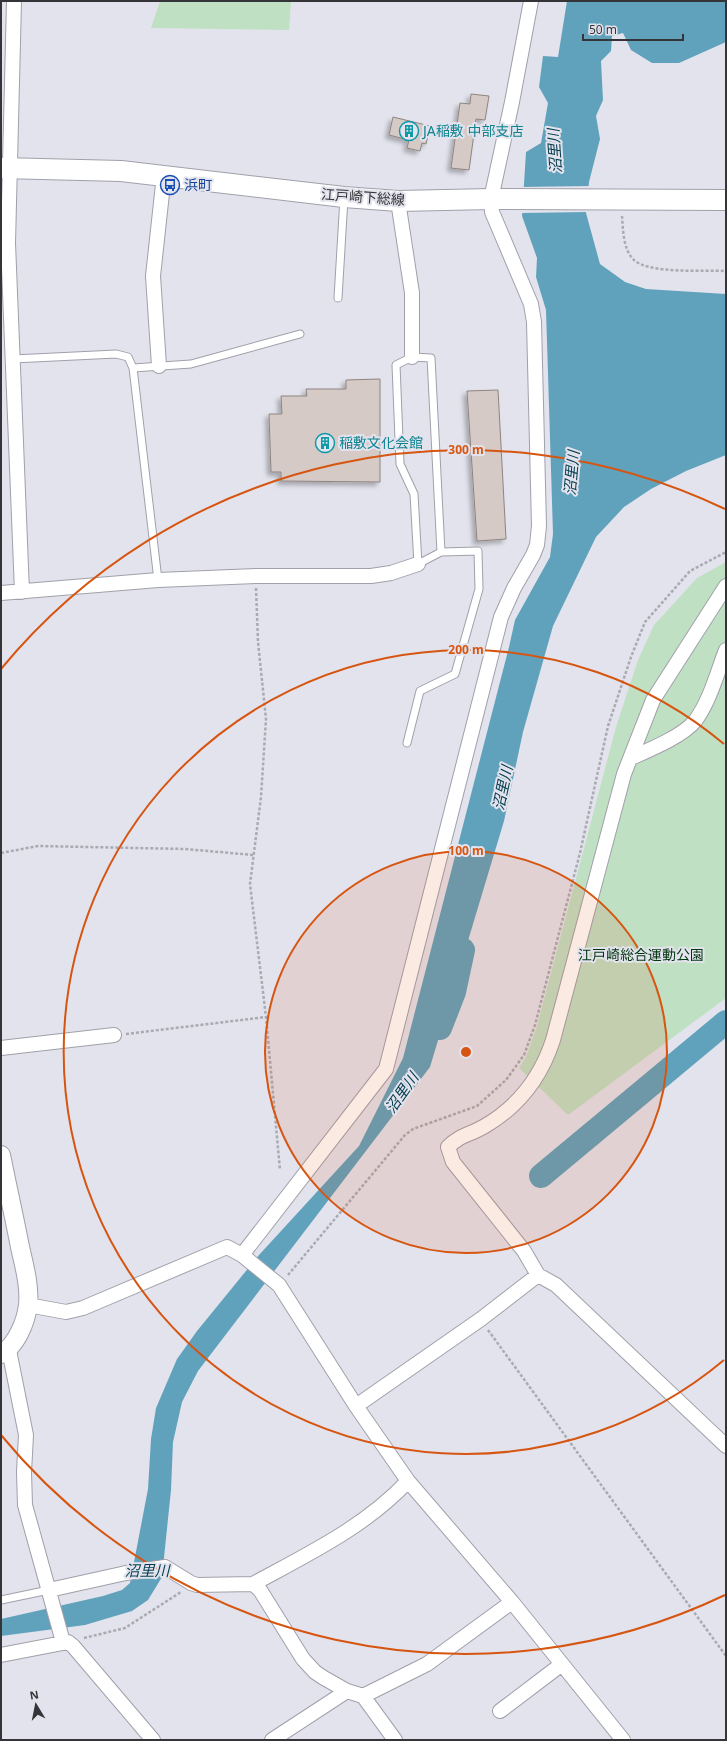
<svg xmlns="http://www.w3.org/2000/svg" width="727" height="1741" font-family="'Noto Sans','Noto Sans JP',sans-serif">
  <style>
    .green { fill: #c0e0c3 }
    .water { fill: #60a2bc }
    .pier { fill: #e3e3ed }
    .lines { fill: none; stroke-linecap: round; stroke-linejoin: round }
    .river { stroke: #60a2bc; stroke-width: 24 }
    .building { fill: #d6cac7; stroke: #8e8480; filter: url(#shadow) }
    .service-casing { stroke: #a0a0aa; stroke-width: 9 }
    .minor-casing { stroke: #a0a0aa; stroke-width: 16 }
    .tertiary-casing { stroke: #a0a0aa; stroke-width: 20 }
    .secondary-casing { stroke: #a0a0aa; stroke-width: 22 }
    .path { stroke: #aaaab2; stroke-width: 2.5; stroke-dasharray: 3 2; stroke-linecap: butt }
    .service { stroke: #fff; stroke-width: 7 }
    .minor { stroke: #fff; stroke-width: 14 }
    .tertiary { stroke: #fff; stroke-width: 18 }
    .secondary { stroke: #fff; stroke-width: 20 }
    .ring { fill: none; stroke: #d65510; stroke-width: 2 }
    .labels { text-anchor: middle; stroke-width: 4; stroke-linejoin: round; paint-order: stroke }
    .culture-label { font-size: 14px; fill: #0d838f; stroke: #e3e3ed; text-anchor: start }
    .transit-label { font-size: 14px; fill: #164399; stroke: #e3e3ed; text-anchor: start }
    .street-label { font-size: 14px; fill: #353539; stroke: #e3e3ed }
    .park-label { font-size: 14px; fill: #00360e; stroke: #e3e3ed }
    .water-label { font-size: 15px; font-style: italic; fill: #003b4e; stroke: #e3e3ed }
    .centre { fill: #d65510; stroke: #e3e3ed; stroke-width: 2 }
    .ring-label { font-size: 12px; text-anchor: middle; font-weight: bold; fill: #d65510; stroke: #e3e3ed; stroke-width: 4; stroke-linejoin: round; paint-order: stroke }
  </style>
  <defs>
    <filter id="shadow"><feDropShadow dx="-3.5" dy="3.5" stdDeviation="2" flood-color="#0004"/></filter>
  </defs>
  <rect width="100%" height="100%" fill="#e3e3ed"/>
  <!-- green -->
  <path class="green" d="M 160,1 L 291,1 L 289,30 L 151,28 Z
    M 726,562 L 726,998 L 568,1115 L 519,1068 L 526,1057 L 537,1026 L 616,727 L 638,660 L 654,625 L 697,578 Z"/>
  <!-- water -->
  <path class="water" d="M 567,1 L 726,1 L 726,42 L 679,63 L 652,63 L 631,50 L 623,33 L 612,36 L 611,51 L 601,61 L 603,100 L 596,116 L 600,139 L 589,182 L 586,213 L 600,264 L 625,282 L 646,289 L 726,294 L 726,455 L 686,471 L 651,489 L 624,507 L 596,537 L 553,626 L 523,732 L 504,821 L 430,1067 L 198,1371 L 182,1402 L 173,1442 L 171,1490 L 162,1577 L 148,1600 L 132,1611 L 85,1625 L 1,1636 L 1,1619 L 103,1596 L 122,1590 L 130,1583 L 148,1489 L 151,1439 L 156,1408 L 177,1359 L 197,1331 L 259,1255 L 359,1146 L 403,1058 L 509,647 L 515,620 L 550,557 L 553,534 L 546,310 L 536,277 L 537,258 L 522,216 L 526,152 L 541,143 L 548,103 L 539,87 L 543,56 L 558,57 Z"/>
  <!-- pier -->
  <path class="pier" d="M 591,186 L 588,212 L 520,213 L 521,187 Z"/>
  <g class="lines">
    <!-- river -->
    <path class="river" d="M 440,1028 L 454,992 L 463,950
      M 541,1176 L 726,1022"/>
  </g>
  <!-- building -->
  <path class="building" d="M 471,94 L 489,96 L 485,120 L 476,119 L 469,170 L 451,168 L 460,103 L 470,104 Z
    M 393,117 L 430,126 L 426,144 L 422,143 L 420,151 L 407,148 L 409,140 L 389,135 Z
    M 380,379 L 380,482 L 281,481 L 281,472 L 271,472 L 269,414 L 282,414 L 281,396 L 307,396 L 306,389 L 346,389 L 346,380 Z
    M 498,390 L 506,539 L 477,541 L 467,391 Z"/>
  <g class="lines">
    <!-- service casing -->
    <g class="service-casing">
      <path id="service" d="M 338,298 L 344,198
        M 412,357 L 431,358 L 441,552 L 418,564 L 414,494 L 400,464 L 396,365 Z
        M 13,359 L 116,354 L 128,357 L 133,368 L 158,580
        M 133,368 L 191,364 L 300,334
        M 407,743 L 420,691 L 455,674 L 479,589 L 478,551 L 441,552
        M 1,1600 L 49,1590"/>
    </g>
    <!-- minor casing -->
    <g class="minor-casing">
      <path id="minor" d="M 14,1 L 8,243 L 22,592
        M 398,201 L 412,293 L 412,357
        M 159,366 L 153,276 L 164,175
        M 726,586 L 653,700 L 624,774 L 553,1040 C 541,1077 519,1106 485,1126 C 470,1135 461,1134 448,1147 L 453,1162 L 524,1251 L 538,1275 L 556,1285 L 726,1446
        M 1,593 L 158,580 L 256,576 L 371,576 L 391,573 L 418,564
        M 631,758 C 649,750 683,736 695,721 C 710,701 717,673 726,650
        M 1,1048 L 114,1035
        M 242,1255 L 386,1069 L 501,617 L 514,588 L 533,555 L 537,545 L 539,526 L 534,322 L 531,304 L 492,212 L 491,199 L 512,102 L 531,1
        M 28,1305 L 66,1312 L 83,1308 L 227,1247 L 242,1255 L 279,1285 L 356,1406 L 408,1481 L 512,1602 L 623,1740
        M 9,1350 L 26,1435 L 24,1472 L 25,1505 L 63,1642
        M 356,1406 L 481,1319 L 538,1275
        M 253,1584 C 308,1554 365,1527 408,1481
        M 49,1590 L 126,1573 L 165,1567 L 191,1583 L 197,1585 L 253,1584 L 260,1590 L 303,1659 L 315,1672 L 324,1678 L 347,1691 L 363,1696 L 395,1740
        M 1,1655 L 68,1642 L 73,1646 L 153,1740
        M 363,1696 L 427,1664 L 512,1602
        M 500,1711 L 562,1664
        M 272,1740 L 347,1691"/>
    </g>
    <!-- tertiary casing -->
    <g class="tertiary-casing">
      <path id="tertiary" d="M 1,1155 C 7,1185 14,1216 20,1247 C 24,1265 30,1286 28,1305 C 26,1322 16,1346 1,1354"/>
    </g>
    <!-- secondary casing -->
    <g class="secondary-casing">
      <path id="secondary" d="M 1,168 L 121,171 L 344,197 L 398,201 L 491,199 L 726,200"/>
    </g>
    <!-- path -->
    <path class="path" d="M 622,216 C 623,229 623,250 634,260 C 649,274 705,270 726,271
      M 256,588 L 258,642 L 266,719 L 261,797 L 250,884 L 266,1017
      M 1,853 L 38,846 L 185,849 L 253,855
      M 126,1034 L 266,1017 L 280,1170
      M 288,1275 L 405,1135 L 413,1129 L 477,1106 L 506,1080 L 524,1055 L 535,1025 L 580,853 L 608,726 L 631,657 L 645,622 L 690,571 L 726,552
      M 488,1330 L 726,1656
      M 84,1638 L 125,1628 L 181,1592"/>
    <!-- service -->
    <use href="#service" class="service"/>
    <!-- minor -->
    <use href="#minor" class="minor"/>
    <!-- tertiary -->
    <use href="#tertiary" class="tertiary"/>
    <!-- secondary -->
    <use href="#secondary" class="secondary"/>
  </g>
  <!-- distance rings -->
  <circle cx="466" cy="1052" r="201" fill="#d65510" fill-opacity=".12"/>
  <g class="ring">
    <circle cx="466" cy="1052" r="201"/>
    <path d="M724 1360A402 402 0 1 1 724 744"/>
    <path d="M725 1595A602 602 0 0 1 1 1435M1 669A602 602 0 0 1 725 509"/>
  </g>
  <!-- icons -->
  <defs>
    <g id="building-ring" transform="scale(1)"><circle r="9.5" fill="#e3e3ed" stroke="#0f9aa8" stroke-width="1.5"/><path d="M-4-6H4V6H1V3H-1V6H-4ZM-2.5-4.3h1.7v1.8h-1.7ZM.8-4.3h1.7v1.8H.8ZM-2.5-1h1.7V.8h-1.7ZM.8-1h1.7V.8H.8Z" fill="#0f9aa8"/></g>
    <g id="bus-ring" transform="scale(1)"><circle r="9.5" fill="#e3e3ed" stroke="#1a4fb4" stroke-width="1.5"/><path d="M-5-6H5V4H4V6H2V4H-2V6H-4V4H-5ZM-3.5-4V0h7V-4ZM-3.5 1.2v1.5H-2V1.2ZM2 1.2v1.5H3.5V1.2Z" fill="#1a4fb4"/></g>
  </defs>
  <g fill-rule="evenodd">
    <use href="#building-ring" x="409" y="131"/>
    <use href="#bus-ring" x="170" y="185"/>
    <use href="#building-ring" x="325" y="443"/>
  </g>
  <g class="labels">
    <!-- culture labels -->
    <g class="culture-label">
      <text x="423" y="136">JA稲敷 中部支店</text>
      <text x="339" y="448">稲敷文化会館</text>
    </g>
    <!-- transit labels -->
    <g class="transit-label">
      <text x="184" y="190">浜町</text>
    </g>
    <!-- street labels -->
    <g class="street-label">
      <text transform="translate(363 197) rotate(4)" y="5">江戸崎下総線</text>
    </g>
    <!-- park labels -->
    <g class="park-label">
      <text x="641" y="960">江戸崎総合運動公園</text>
    </g>
    <!-- water labels -->
    <g class="water-label">
      <text transform="translate(555 151) rotate(-94)" y="5">沼里川</text>
      <text transform="translate(572 473) rotate(-85)" y="5">沼里川</text>
      <text transform="translate(503 788) rotate(-78)" y="5">沼里川</text>
      <text transform="translate(402 1093) rotate(-55)" y="5">沼里川</text>
      <text x="147" y="1576">沼里川</text>
    </g>
  </g>
  <circle cx="466" cy="1052" r="6" class="centre"/>
  <g class="ring-label">
    <text x="466" y="454">300 m</text>
    <text x="466" y="654">200 m</text>
    <text x="466" y="855">100 m</text>
  </g>
  <!-- border -->
  <rect width="727" height="1741" fill="none" stroke="#353539" stroke-width="4"/>
  <!-- north arrow -->
  <g transform="translate(36 1705) rotate(350)" stroke="#e3e3ed" stroke-width="3" paint-order="stroke">
  <path d="M0-3L7 15L0 10L-7 15Z" fill="#353539"/>
  <text y="-6" font-size="11" font-weight="bold" text-anchor="middle" fill="#353539">N</text>
  </g>
  <!-- scale -->
  <path d="M583 34v6h100v-6" fill="none" stroke="#353539" stroke-width="2"/>
  <text x="589" y="34" font-size="12" fill="#353539" stroke="#e3e3ed" stroke-width="3" paint-order="stroke">50 m</text>
</svg>
